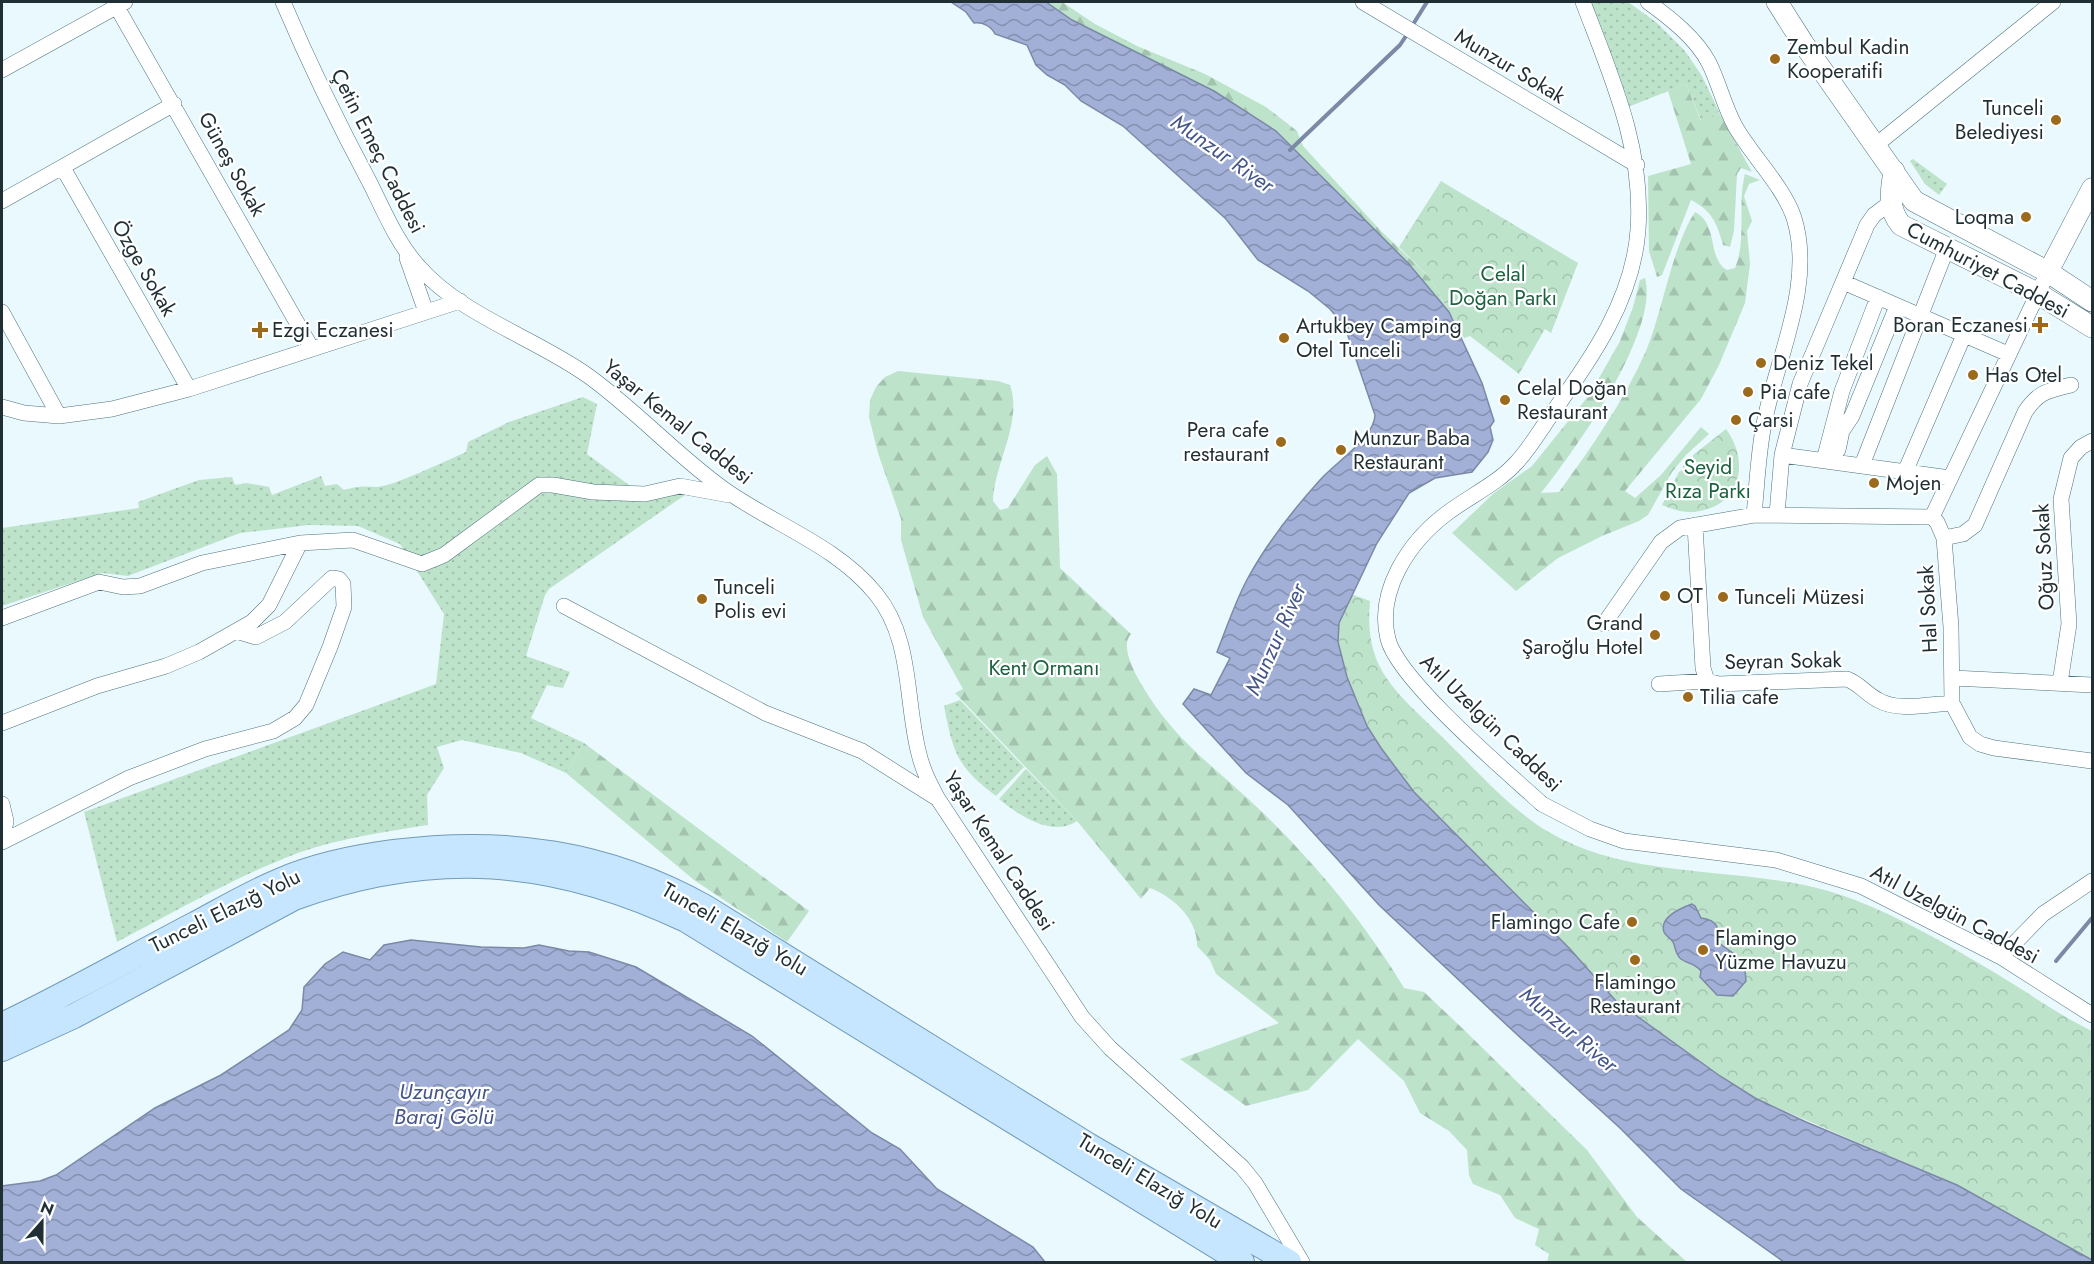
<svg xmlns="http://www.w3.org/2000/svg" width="2094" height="1264" font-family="Jost,sans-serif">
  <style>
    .grass { fill: url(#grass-dots) }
    .forest { fill: url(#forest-firs) }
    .park { fill: url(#park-crowns) }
    .water { fill: url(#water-waves); stroke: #7b89a6; stroke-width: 1.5 }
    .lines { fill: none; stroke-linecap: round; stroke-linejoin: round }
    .stream { stroke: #7b89a6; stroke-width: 4 }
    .minor-casing { stroke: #4e737c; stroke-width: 16 }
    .tertiary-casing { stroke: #4e737c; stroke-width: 21 }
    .secondary-casing { stroke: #4e737c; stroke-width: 22 }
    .primary-casing { stroke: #729bb7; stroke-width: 26 }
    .minor { stroke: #fff; stroke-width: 15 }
    .tertiary { stroke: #fff; stroke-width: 20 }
    .secondary { stroke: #fff; stroke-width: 21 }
    .primary { stroke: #c5e6fe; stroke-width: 24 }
    .poi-dot { fill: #9b6a1d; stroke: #fff; stroke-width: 2 }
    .labels { text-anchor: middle; stroke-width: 4.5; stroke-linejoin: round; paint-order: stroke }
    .poi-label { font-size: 21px; fill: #1f2f33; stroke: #fff; text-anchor: start }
    .street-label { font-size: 21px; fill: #1f2f33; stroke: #fff }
    .park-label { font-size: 21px; fill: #1d6240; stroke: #fff }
    .water-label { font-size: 22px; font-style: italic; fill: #44558a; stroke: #fff }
  </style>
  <defs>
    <pattern id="grass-dots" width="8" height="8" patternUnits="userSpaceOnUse" patternTransform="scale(1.5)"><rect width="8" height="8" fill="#bee3cb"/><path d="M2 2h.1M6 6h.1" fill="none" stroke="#a3c3af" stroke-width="1.8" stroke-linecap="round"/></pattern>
    <pattern id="forest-firs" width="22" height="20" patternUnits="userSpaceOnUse" patternTransform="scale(1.5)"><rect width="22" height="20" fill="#bee3cb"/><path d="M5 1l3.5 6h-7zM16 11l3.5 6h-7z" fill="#a3c3af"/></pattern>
    <pattern id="park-crowns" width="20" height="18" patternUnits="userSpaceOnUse" patternTransform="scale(1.5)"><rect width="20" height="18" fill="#bee3cb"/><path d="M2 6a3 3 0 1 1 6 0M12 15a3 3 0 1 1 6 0" fill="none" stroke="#a3c3af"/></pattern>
    <pattern id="water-waves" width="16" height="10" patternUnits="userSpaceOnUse" patternTransform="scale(1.5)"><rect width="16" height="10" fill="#a2b0d8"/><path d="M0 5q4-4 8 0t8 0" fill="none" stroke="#8390b0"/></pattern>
  </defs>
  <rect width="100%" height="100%" fill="#e9f9fd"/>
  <!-- grass -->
  <path class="grass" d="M 1582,2 L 1628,2 L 1656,22 L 1685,51 L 1702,76 L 1720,114 L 1702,122 L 1686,84 L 1628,107 Z
    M 1913,159 L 1947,184 L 1939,195 L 1925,184 L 1910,161 Z
    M 583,397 L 597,404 L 587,454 L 648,499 L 677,494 L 685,495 L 549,589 L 545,595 L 526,656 L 570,672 L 563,688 L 547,685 L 531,718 L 584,743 L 566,773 L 521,753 L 462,740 L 437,747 L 444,768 L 427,795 L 428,825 C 385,832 340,838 298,853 C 235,877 176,911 117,942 L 84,812 L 436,684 L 444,614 L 400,544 L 358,526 L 309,525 L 240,533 L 128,576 L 102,573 L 2,606 L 2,528 L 139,508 L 138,502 L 199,480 L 232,477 L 235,485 L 247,483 L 269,487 L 272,495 L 321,476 L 325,486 L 337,484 L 344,490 C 356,486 366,486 376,487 C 392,487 448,460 466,452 L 468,442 L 509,422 Z
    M 960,700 L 1024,767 L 996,796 C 957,767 953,752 944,706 Z
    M 1026,769 L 1077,821 C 1053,838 1018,815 999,799 Z"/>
  <!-- forest -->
  <path class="forest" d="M 1046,2 L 1062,2 L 1095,24 L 1137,46 L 1205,74 L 1266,107 L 1297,131 L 1303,146 L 1381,231 L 1430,278 L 1449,312 L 1408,263 L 1274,130 L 1214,91 L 1072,20 Z
    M 1686,84 L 1701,121 L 1720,114 L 1752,172 L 1741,168 L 1737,174 L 1734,231 L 1730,247 L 1723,245 C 1717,223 1712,211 1691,200 L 1662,275 L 1657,277 L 1649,251 L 1648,176 L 1691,164 L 1668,91 Z
    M 1745,174 L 1760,180 L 1749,184 L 1744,196 L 1752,221 L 1747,231 L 1750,264 L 1745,303 L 1719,365 L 1701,399 L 1625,491 L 1635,498 L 1661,475 L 1701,427 L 1709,434 L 1686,455 L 1672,472 L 1648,515 L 1639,521 L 1602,536 L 1558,558 L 1516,591 L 1452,533 L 1494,493 L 1532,466 L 1590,394 L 1620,341 L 1633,307 L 1640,280 L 1645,278 C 1660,331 1574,452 1541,493 L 1559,492 C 1591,448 1624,401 1646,351 C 1663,310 1672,247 1695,212 C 1719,224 1707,259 1727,270 L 1735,268 C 1747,239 1737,204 1745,174 Z
    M 898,371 L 998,381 L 1010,385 C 1023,422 994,464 993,501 L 1000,510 L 1008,508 L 1035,465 L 1047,456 L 1057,474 L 1060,568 L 1131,634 C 1116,650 1146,692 1156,707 C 1184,747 1226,777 1260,810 C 1314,862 1366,924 1404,988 L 1424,992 L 1461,1027 L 1587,1150 L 1637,1217 L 1687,1262 L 1547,1262 L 1549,1254 L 1535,1245 L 1539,1229 L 1515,1218 L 1500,1195 L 1473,1184 L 1469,1175 L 1467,1150 L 1449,1131 L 1420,1113 L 1404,1081 L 1358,1039 L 1308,1090 L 1246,1106 L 1180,1059 L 1279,1023 L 1216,974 L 1210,960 L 1197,946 C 1198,920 1174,897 1150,888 L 1141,899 L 1077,821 L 955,693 L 963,689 L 923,617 L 901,540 L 901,519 L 878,453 L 869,417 L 870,400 L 876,387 L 885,377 Z
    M 584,743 L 809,911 L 787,942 L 694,880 L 566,773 Z"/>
  <!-- park -->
  <path class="park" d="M 1441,181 L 1578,263 L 1551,333 L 1545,329 L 1519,374 L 1470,336 L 1464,338 L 1430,278 L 1399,247 Z
    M 1726,429 C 1751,463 1740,507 1694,512 C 1683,513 1672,509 1662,505 L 1679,472 L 1684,469 L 1683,466 L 1693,458 L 1693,455 Z
    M 1351,594 L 1370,601 C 1364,667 1392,688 1436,731 C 1471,764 1506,806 1547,831 C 1638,886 1756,861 1855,900 C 1902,918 1948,945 1992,971 C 2026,991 2057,1014 2092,1031 L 2092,1260 L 1957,1185 L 1755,1098 L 1720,1076 L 1616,1001 L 1570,949 L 1414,792 L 1381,748 L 1367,726 L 1347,677 L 1338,642 L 1339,623 Z"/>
  <!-- water -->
  <path class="water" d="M 951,2 L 1046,2 L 1072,20 L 1214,91 L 1276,131 L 1408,263 L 1449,312 L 1482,383 L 1494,421 L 1490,427 L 1493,440 L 1488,452 L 1472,472 L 1435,478 L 1409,493 L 1377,543 L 1339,623 L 1338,642 L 1347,677 L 1367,726 L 1381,748 L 1414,792 L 1570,949 L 1616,1001 L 1720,1076 L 1755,1098 L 1806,1122 L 1957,1185 L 2092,1260 L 2092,1262 L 1784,1262 L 1681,1189 L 1620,1128 L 1511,1029 L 1379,905 L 1288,805 L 1246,773 L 1183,704 L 1194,689 L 1211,695 L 1230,658 L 1217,652 C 1227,627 1236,599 1249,576 C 1269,540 1293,510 1320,480 C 1335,463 1375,437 1375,415 L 1345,327 L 1330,309 L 1308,291 L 1258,260 L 1226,219 L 1123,126 L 1081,101 L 1065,85 L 1047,75 L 1036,65 L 1027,45 L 995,34 C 991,26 983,22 974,23 L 966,12 Z
    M 1692,904 L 1695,906 L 1701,918 C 1718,920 1719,928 1719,943 L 1737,956 L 1740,966 L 1745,970 L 1746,981 L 1733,996 L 1717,995 L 1700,977 L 1701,971 C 1695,963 1688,964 1681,959 C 1675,954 1676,948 1673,942 C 1671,938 1666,937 1664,932 C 1659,917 1681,908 1692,904 Z
    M 411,940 L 481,947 L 524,948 L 539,945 L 569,951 L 589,952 L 636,967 L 752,1036 L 872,1133 L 900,1149 L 937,1189 L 1033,1247 L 1045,1262 L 2,1262 L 2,1186 L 40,1181 L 56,1175 L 155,1108 L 221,1075 L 289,1030 L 302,1010 L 304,987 L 325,964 L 343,952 L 370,960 L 384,945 Z"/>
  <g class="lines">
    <!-- stream -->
    <path class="stream" d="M 1412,26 L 1427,2
      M 1290,150 L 1400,45 L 1408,33
      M 2056,961 L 2092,918"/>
    <!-- minor casing -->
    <g class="minor-casing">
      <path id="minor" d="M 114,2 L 312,349
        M 283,2 C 309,63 338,123 370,183 C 384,211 397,243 419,267 C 461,315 535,338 587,375 C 636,410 676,455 725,490 C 775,525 837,546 876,594 C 913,639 905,701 919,754 C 923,771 930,784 938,799 L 1082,1017 L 1110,1048 L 1242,1167 L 1255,1183 L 1302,1262
        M 1363,2 L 1637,165
        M 1583,2 C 1611,76 1644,148 1638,230 C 1633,299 1592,358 1553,412 C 1541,429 1530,448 1516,463 C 1497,484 1468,497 1446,514 C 1409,542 1376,591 1388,639 C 1398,680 1507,772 1542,804 L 1590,829 L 1624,841 L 1776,860 L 1861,886 L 2001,957 L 2092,1015
        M 1648,2 C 1670,18 1696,38 1709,63 C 1719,83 1724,106 1735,126 C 1752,156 1784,187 1794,218 C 1815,285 1776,359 1764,424 C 1758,454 1757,485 1754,515
        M 2,70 L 125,2
        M 1876,145 L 2053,2
        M 63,168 L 189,389
        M 2,201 L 174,104
        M 407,258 L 426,312
        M 1843,282 L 2008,354
        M 2,312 L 59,416
        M 2,407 L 24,413 L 59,416 L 112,409 L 189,389 L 460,301
        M 1838,450 L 1842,431 L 1852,416 L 1897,306
        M 1782,455 L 1950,478
        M 1824,460 L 1842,391 L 1878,297
        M 1862,465 L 1947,248
        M 1905,472 L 1964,335
        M 1777,514 L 1782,455 L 1800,384 L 1867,225 L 1874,215 L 1890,203
        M 1932,517 L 1937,522 L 1944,538 L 1951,627 L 1952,703 L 1970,737 L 1980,744 L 1994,748 L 2092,761
        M 1932,517 L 2048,272
        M 1695,525 L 1703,668 L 1707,681 L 1719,684 L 1847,679 C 1860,684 1866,694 1878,700 C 1898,712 1930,704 1952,703
        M 1944,538 L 1963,534 L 1975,525 L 2025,412 C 2039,391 2048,391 2071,385
        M 564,606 L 765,713 L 862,751 L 938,799
        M 2,618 L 99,582 L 123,587 L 140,586 L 202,563 L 300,543 L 353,540 L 422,564 L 444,555 L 539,485 L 553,485 L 593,492 L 645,494 L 680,486 L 729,495
        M 1604,624 L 1661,542 L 1680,528 L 1754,515 L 1932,517
        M 1953,678 L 2092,685
        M 2060,683 L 2069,624 L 2061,499 L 2071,458 L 2081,447 L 2092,441
        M 1659,684 L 1707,681
        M 2,723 L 97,686 L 166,666 L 199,652 L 252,622 L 269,605 L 300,543
        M 2,804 L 6,821 L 2,841
        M 2,842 L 129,778 L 205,749 L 273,731 L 295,718 L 306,705 L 330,647 L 344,607 L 343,584 L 339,579 L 332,578 L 285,622 L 256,637 L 236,631
        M 2001,957 L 2043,914 L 2092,881"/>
    </g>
    <!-- tertiary casing -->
    <g class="tertiary-casing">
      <path id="tertiary" d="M 2048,272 L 2092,188"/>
    </g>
    <!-- secondary casing -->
    <g class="secondary-casing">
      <path id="secondary" d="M 1777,2 L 1803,43 L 1914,201 L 2048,272 L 2092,301
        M 1894,171 C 1891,192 1887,208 1901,225 L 2037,293 L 2092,327"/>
    </g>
    <!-- primary casing -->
    <g class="primary-casing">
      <path id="primary" d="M 2,1025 C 67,994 130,958 195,924 C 223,909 250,893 279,881 C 316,865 355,857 394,852 C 505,838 606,852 705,907 L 1088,1145 L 1289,1262
        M 2,1049 L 74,1016 L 294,898 C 433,848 553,857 686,920 L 1242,1262"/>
    </g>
    <!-- minor -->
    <use href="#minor" class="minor"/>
    <!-- tertiary -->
    <use href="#tertiary" class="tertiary"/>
    <!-- secondary -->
    <use href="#secondary" class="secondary"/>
    <!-- primary -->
    <use href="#primary" class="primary"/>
  </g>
  <!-- markers -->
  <g class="poi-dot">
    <circle cx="1775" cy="59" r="6"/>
    <circle cx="2056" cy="120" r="6"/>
    <circle cx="2026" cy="217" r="6"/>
    <path d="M2037 316h6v6h6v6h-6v6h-6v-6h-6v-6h6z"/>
    <path d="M257 321h6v6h6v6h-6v6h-6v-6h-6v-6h6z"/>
    <circle cx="1284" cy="338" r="6"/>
    <circle cx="1761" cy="363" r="6"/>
    <circle cx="1973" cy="375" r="6"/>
    <circle cx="1748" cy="392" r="6"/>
    <circle cx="1505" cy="400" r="6"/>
    <circle cx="1736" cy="420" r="6"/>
    <circle cx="1281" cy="442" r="6"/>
    <circle cx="1341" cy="450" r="6"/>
    <circle cx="1874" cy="483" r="6"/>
    <circle cx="1665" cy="596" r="6"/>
    <circle cx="1723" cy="597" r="6"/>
    <circle cx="702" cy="599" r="6"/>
    <circle cx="1655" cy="635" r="6"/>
    <circle cx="1688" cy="697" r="6"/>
    <circle cx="1632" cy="922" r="6"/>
    <circle cx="1703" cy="950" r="6"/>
    <circle cx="1635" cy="960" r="6"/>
  </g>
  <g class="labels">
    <!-- poi labels -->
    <g class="poi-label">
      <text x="1787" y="54">Zembul Kadin<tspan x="1787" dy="24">Kooperatifi</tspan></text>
      <text x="2044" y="115" text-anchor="end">Tunceli<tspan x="2044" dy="24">Belediyesi</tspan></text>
      <text x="2014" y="224" text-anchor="end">Loqma</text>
      <text x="2028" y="332" text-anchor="end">Boran Eczanesi</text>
      <text x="1296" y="333">Artukbey Camping<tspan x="1296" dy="24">Otel Tunceli</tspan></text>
      <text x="272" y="337">Ezgi Eczanesi</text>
      <text x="1773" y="370">Deniz Tekel</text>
      <text x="1985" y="382">Has Otel</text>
      <text x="1517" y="395">Celal Doğan<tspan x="1517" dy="24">Restaurant</tspan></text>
      <text x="1760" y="399">Pia cafe</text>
      <text x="1748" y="427">Çarsi</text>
      <text x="1269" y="437" text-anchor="end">Pera cafe<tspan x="1269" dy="24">restaurant</tspan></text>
      <text x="1353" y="445">Munzur Baba<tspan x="1353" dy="24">Restaurant</tspan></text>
      <text x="1886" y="490">Mojen</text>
      <text x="714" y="594">Tunceli<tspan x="714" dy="24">Polis evi</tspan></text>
      <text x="1677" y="603">OT</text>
      <text x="1735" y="604">Tunceli Müzesi</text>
      <text x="1643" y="630" text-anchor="end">Grand<tspan x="1643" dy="24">Şaroğlu Hotel</tspan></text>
      <text x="1700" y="704">Tilia cafe</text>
      <text x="1620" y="929" text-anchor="end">Flamingo Cafe</text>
      <text x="1715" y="945">Flamingo<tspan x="1715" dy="24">Yüzme Havuzu</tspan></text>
      <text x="1635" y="989" text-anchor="middle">Flamingo<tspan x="1635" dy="24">Restaurant</tspan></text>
    </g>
    <!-- street labels -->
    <g class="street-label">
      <text transform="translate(1510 66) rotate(31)" y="7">Munzur Sokak</text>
      <text transform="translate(378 151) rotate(63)" y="7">Çetin Emeç Caddesi</text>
      <text transform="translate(232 164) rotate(61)" y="7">Güneş Sokak</text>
      <text transform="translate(144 268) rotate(60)" y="7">Özge Sokak</text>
      <text transform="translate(1988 270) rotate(28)" y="7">Cumhuriyet Caddesi</text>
      <text transform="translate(678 422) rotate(39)" y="7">Yaşar Kemal Caddesi</text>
      <text transform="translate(2044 557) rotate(-93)" y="7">Oğuz Sokak</text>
      <text transform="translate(1928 609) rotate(-93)" y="7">Hal Sokak</text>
      <text transform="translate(1783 661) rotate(-1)" y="7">Seyran Sokak</text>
      <text transform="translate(1491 723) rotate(44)" y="7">Atıl Uzelgün Caddesi</text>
      <text transform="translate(999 851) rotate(57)" y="7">Yaşar Kemal Caddesi</text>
      <text transform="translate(225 911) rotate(-26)" y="7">Tunceli Elazığ Yolu</text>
      <text transform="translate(1955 914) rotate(28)" y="7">Atıl Uzelgün Caddesi</text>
      <text transform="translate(735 929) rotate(30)" y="7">Tunceli Elazığ Yolu</text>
      <text transform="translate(1150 1181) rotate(31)" y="7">Tunceli Elazığ Yolu</text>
    </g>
    <!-- park labels -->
    <g class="park-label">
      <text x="1503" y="281">Celal<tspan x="1503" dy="24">Doğan Parkı</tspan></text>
      <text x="1708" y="474">Seyid<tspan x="1708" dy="24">Rıza Parkı</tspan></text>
      <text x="1044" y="675">Kent Ormanı</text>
    </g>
    <!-- water labels -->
    <g class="water-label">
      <text transform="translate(1223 153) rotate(35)" y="8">Munzur River</text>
      <text transform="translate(1275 639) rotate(-66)" y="8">Munzur River</text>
      <text transform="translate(1569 1029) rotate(40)" y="8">Munzur River</text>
      <text x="444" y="1099">Uzunçayır<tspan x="444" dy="25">Baraj Gölü</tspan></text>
    </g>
  </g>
  <!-- border -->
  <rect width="2094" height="1264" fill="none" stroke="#1f2f33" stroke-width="6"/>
  <!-- north arrow -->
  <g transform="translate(42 1222) rotate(21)" stroke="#ffffff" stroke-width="4.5" paint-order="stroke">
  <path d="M0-4.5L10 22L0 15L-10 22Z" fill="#1f2f33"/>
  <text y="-9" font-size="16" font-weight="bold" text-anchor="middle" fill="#1f2f33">N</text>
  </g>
</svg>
